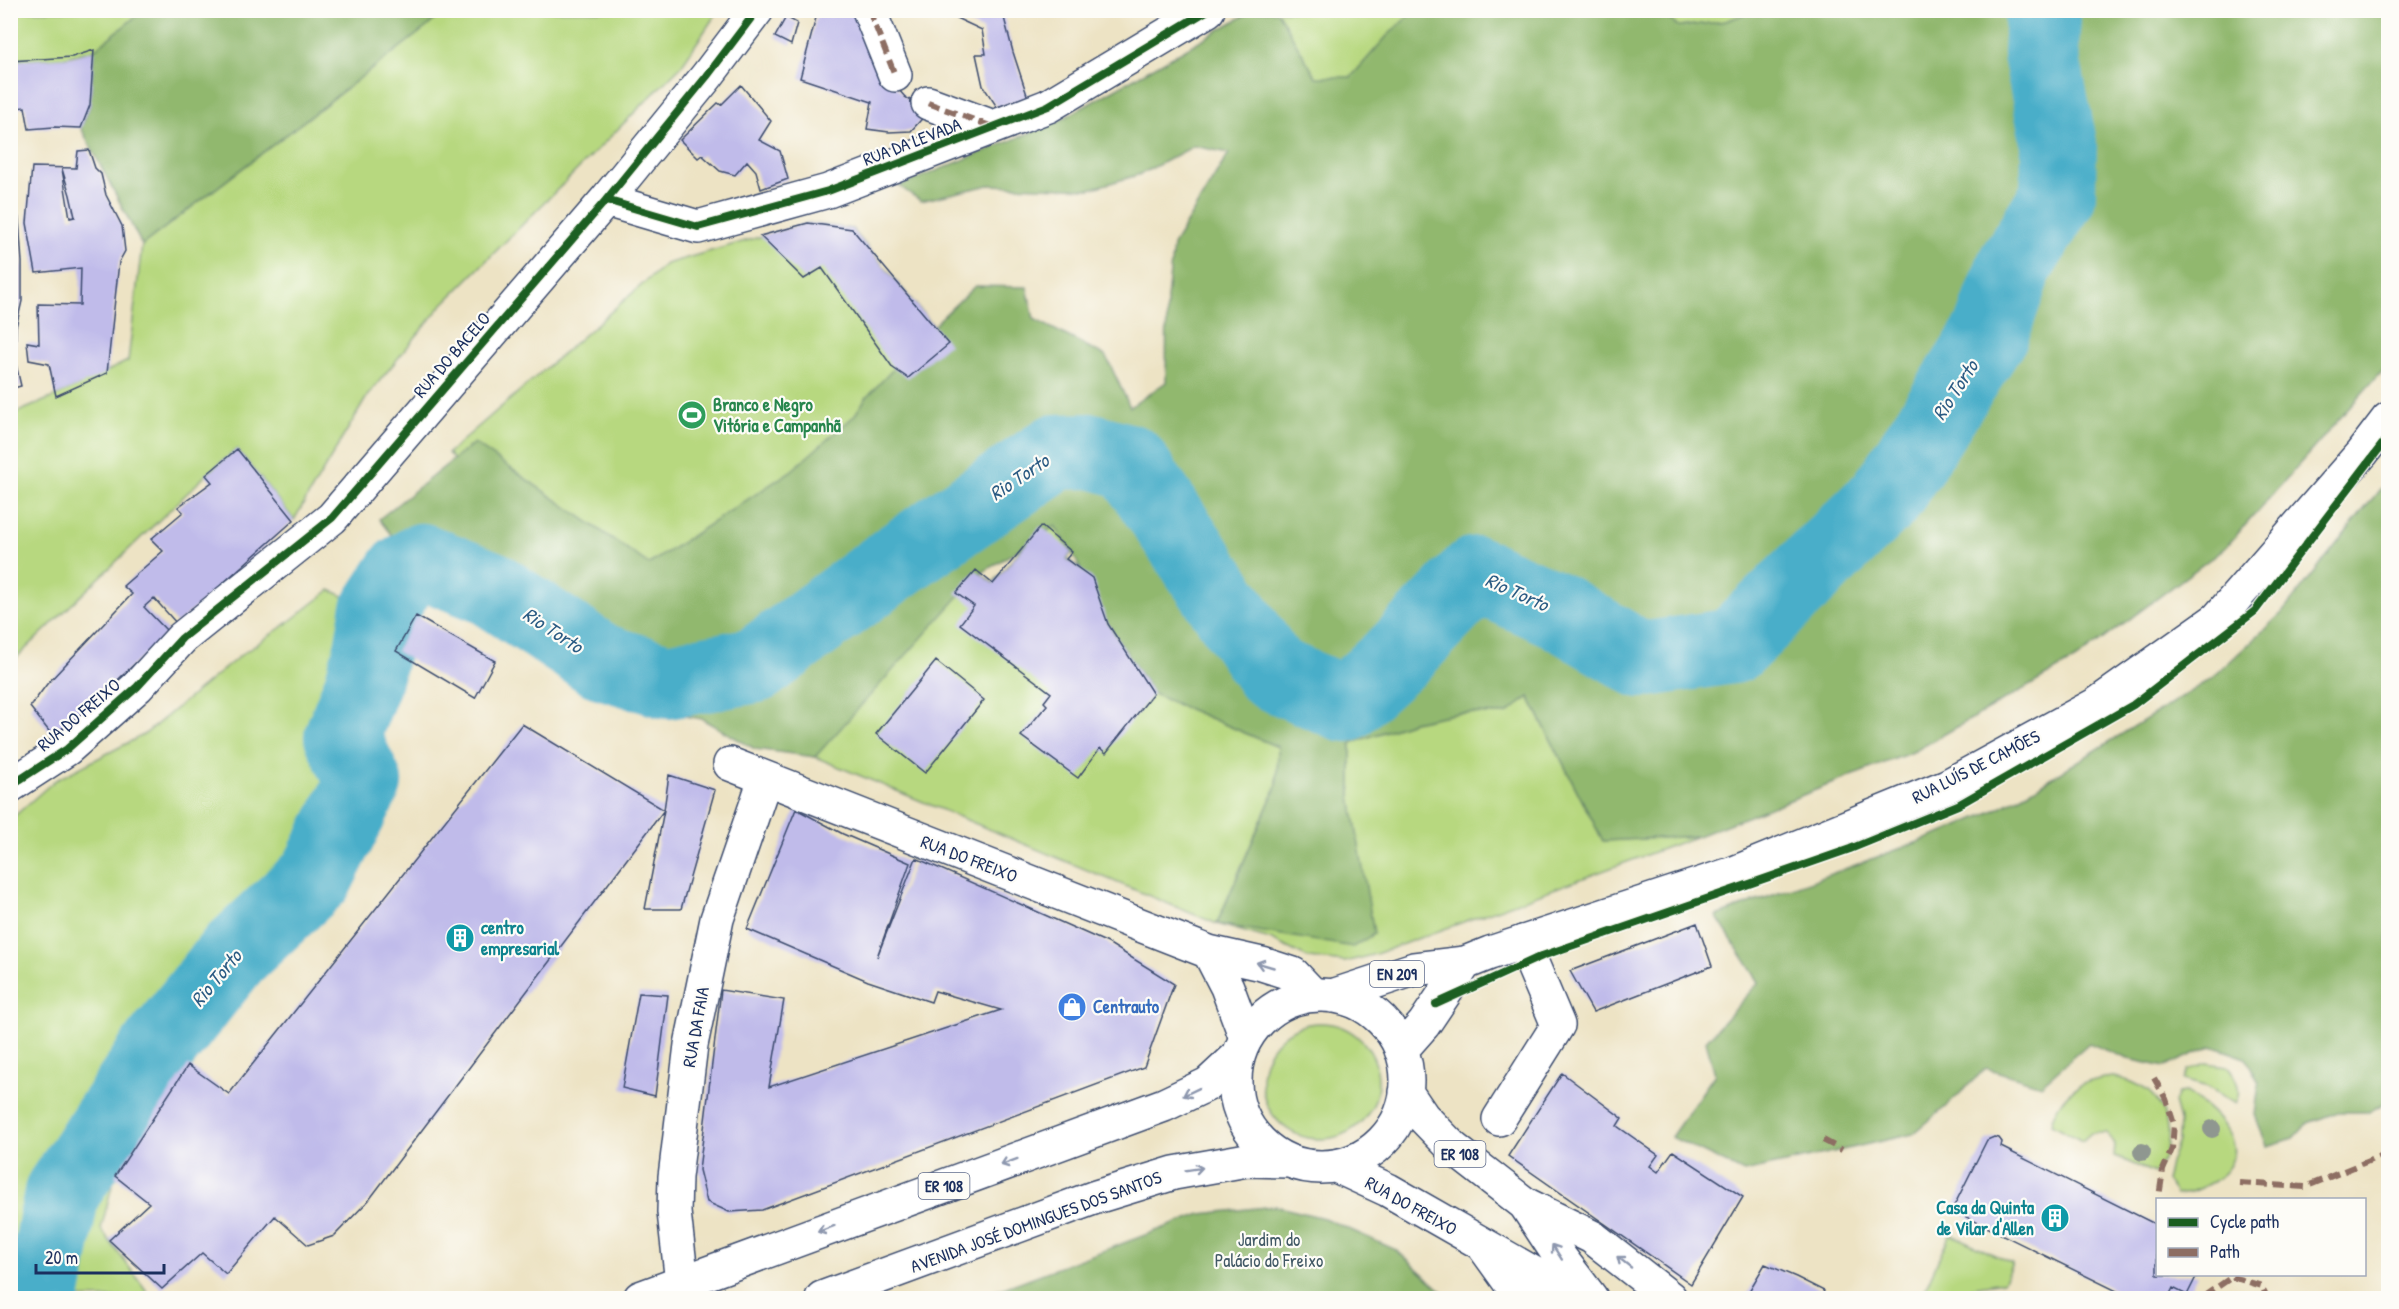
<svg xmlns="http://www.w3.org/2000/svg" width="2399" height="1309" font-family="'Patrick Hand',sans-serif">
  <style>
    .green { fill: #b7d87f; stroke: #69846e; stroke-width: 1.5 }
    .forest { fill: #91b86e; stroke: #567466; stroke-width: 1.5 }
    .lines { fill: none; stroke-linecap: round; stroke-linejoin: round }
    .river { stroke: #4aaec9; stroke-width: 76 }
    .building { fill: #c0bbea; fill-rule: evenodd }
    .minor-casing { stroke: #3a4a6d; stroke-width: 36 }
    .major-casing { stroke: #3a4a6d; stroke-width: 36 }
    .minor { stroke: #fff; stroke-width: 33 }
    .major { stroke: #fff; stroke-width: 33 }
    .quiet { stroke: #8d6e63; stroke-width: 6; stroke-dasharray: 12 6; stroke-linecap: butt }
    .cycleway-casing { stroke: #fdfcf7; stroke-width: 11 }
    .cycleway { stroke: #1b5e20; stroke-width: 8 }
    .tree { fill: #8f9790 }
    .oneway { stroke: #8d97ae }
    .labels { text-anchor: middle; stroke-width: 4.5; stroke-linejoin: round; paint-order: stroke }
    .shield { fill: #fdfcf7; stroke: #5f6c8c; stroke-width: 1.5 }
    .shield-label { font-size: 16px; font-weight: bold; fill: #1b2f5e }
    .street-label { font-size: 18px; fill: #1b2f5e; stroke: #fdfcf7 }
    .leisure-label { font-size: 18px; font-weight: bold; fill: #27864d; stroke: #fdfcf7; text-anchor: start }
    .culture-label { font-size: 18px; font-weight: bold; fill: #0d838f; stroke: #fdfcf7; text-anchor: start }
    .shop-label { font-size: 18px; font-weight: bold; fill: #366cbe; stroke: #fdfcf7; text-anchor: start }
    .park-label { font-size: 18px; fill: #425966; stroke: #fdfcf7 }
    .water-label { font-size: 20px; font-style: italic; fill: #2b5b83; stroke: #fdfcf7 }
  </style>
  <rect width="100%" height="100%" fill="#fdfcf7"/>
  <filter id="ink" filterUnits="userSpaceOnUse"><feTurbulence type="fractalNoise" baseFrequency=".0167" numOctaves="2"/><feDisplacementMap in="SourceGraphic" scale="12" xChannelSelector="R" yChannelSelector="G"/><feConvolveMatrix kernelMatrix="1 2 1 2 8 2 1 2 1" color-interpolation-filters="sRGB"/></filter>
  <filter id="wash" filterUnits="userSpaceOnUse"><feTurbulence type="fractalNoise" baseFrequency=".008" numOctaves="4" result="noise"/><feDisplacementMap in="SourceGraphic" scale="24" xChannelSelector="R" yChannelSelector="G"/><feGaussianBlur stdDeviation="1.35" result="paint"/><feColorMatrix in="noise" values="0 0 0 0 0 0 0 0 0 0 0 0 0 0 0 0 0 1.4 0 .05"/><feComposite in="paint" operator="in"/></filter>
  <g filter="url(#wash)">
    <rect width="100%" height="100%" fill="#ede3c4"/>
    <!-- green -->
    <path class="green" d="M 10,11 L 143,11 L 94,50 L 63,58 L 11,61 Z
      M 443,11 L 718,11 L 682,65 L 441,306 L 368,395 L 294,520 L 237,449 L 206,475 L 11,663 L 11,415 L 56,396 L 128,361 L 142,245 L 428,26 Z
      M 1276,11 L 1417,11 L 1351,77 L 1313,83 Z
      M 1659,11 L 1755,11 L 1726,21 L 1679,27 Z
      M 808,223 L 852,229 L 949,344 L 867,472 L 592,623 L 448,453 L 666,264 Z
      M 1041,526 L 1055,526 L 1072,552 L 1067,559 L 1086,573 L 1153,694 L 1278,747 L 1277,784 L 1217,923 L 1373,934 L 1351,798 L 1351,743 L 1413,722 L 1458,713 L 1506,714 L 1529,697 L 1603,841 L 1698,836 L 1376,954 L 1345,962 L 1308,958 L 1270,939 L 1217,924 L 815,757 L 976,570 L 993,583 Z
      M 330,590 L 359,603 L 404,617 L 384,665 L 367,827 L 325,889 L 219,1001 L 164,1067 L 168,1093 L 123,1143 L 101,1229 L 152,1298 L 11,1298 L 10,820 L 54,781 L 145,734 L 241,655 L 286,624 Z
      M1262 1081a58 58 0 1 1 116 0a58 58 0 1 1-116 0Z
      M 2206,1063 L 2227,1066 C 2236,1077 2243,1091 2235,1104 L 2208,1087 L 2183,1080 L 2187,1070 Z
      M 2114,1077 C 2127,1080 2138,1083 2149,1092 C 2171,1112 2174,1151 2154,1173 L 2114,1156 L 2115,1144 L 2107,1133 L 2091,1133 L 2082,1141 L 2051,1124 C 2051,1118 2055,1113 2058,1107 C 2070,1085 2091,1079 2114,1077 Z
      M 2185,1092 C 2216,1111 2259,1151 2214,1181 C 2202,1188 2190,1194 2176,1195 L 2166,1181 L 2170,1163 L 2178,1141 L 2179,1120 L 2174,1102 L 2178,1093 Z
      M 1950,1234 L 2012,1263 L 2003,1282 L 1973,1287 L 1958,1298 L 1942,1298 L 1925,1289 Z"/>
    <!-- forest -->
    <path class="forest" d="M 1755,10 L 2388,11 L 2388,364 L 2226,547 L 2076,659 L 1915,751 L 1698,836 L 1603,841 L 1529,697 L 1506,714 L 1458,713 L 1413,722 L 1351,743 L 1351,798 L 1374,934 L 1353,947 L 1217,924 L 1277,784 L 1278,747 L 1153,694 L 1108,624 L 1072,552 L 1055,526 L 977,576 L 815,757 L 755,749 L 702,719 L 652,710 L 431,586 L 379,519 L 474,443 L 649,564 L 791,471 L 854,416 L 866,398 L 939,320 L 975,286 L 1027,287 L 1034,319 L 1106,356 L 1130,407 L 1166,382 L 1167,298 L 1173,245 L 1229,153 L 1194,146 L 1141,174 L 1090,189 L 989,185 L 921,201 L 899,186 L 1059,121 L 1252,11 L 1277,11 L 1316,77 L 1351,77 L 1387,36 L 1414,11 L 1659,11 L 1679,27 L 1726,21 Z
      M 143,11 L 143,10 L 443,11 L 428,26 L 142,245 L 81,128 L 90,105 L 94,50 Z
      M 2388,479 L 2388,1101 L 2369,1112 L 2338,1112 L 2308,1123 L 2294,1138 L 2267,1146 L 2255,1115 L 2259,1083 L 2246,1058 L 2212,1046 L 2165,1067 L 2128,1059 L 2089,1043 L 2041,1085 L 1986,1068 L 1950,1103 L 1913,1134 L 1744,1172 L 1671,1137 L 1715,1074 L 1706,1041 L 1759,982 L 1716,916 L 1940,834 L 1993,811 L 2032,790 L 2212,678 L 2282,613 Z
      M 1275,1206 L 1324,1218 L 1396,1250 L 1450,1298 L 977,1298 L 1201,1214 Z"/>
    <g class="lines">
      <!-- river -->
      <path class="river" d="M 42,1298 L 62,1192 L 158,1049 L 233,955 L 316,877 L 364,782 L 342,736 L 362,685 L 372,649 L 378,612 L 404,572 L 422,561 L 490,588 L 601,661 L 667,681 L 756,665 L 900,559 L 1056,452 L 1092,451 L 1130,462 L 1272,673 L 1345,704 L 1401,653 L 1476,574 L 1558,611 L 1641,660 L 1733,646 L 1885,498 L 1991,333 L 2014,267 L 2058,196 L 2059,143 L 2041,54 L 2043,10"/>
    </g>
    <g id="blocks">
      <!-- building -->
      <path class="building" d="M 818,10 L 861,10 L 886,75 L 905,97 L 928,112 L 911,131 L 889,132 L 867,129 L 872,102 L 800,78 Z
        M 939,10 L 1002,10 L 1013,52 L 1028,98 L 997,107 L 983,86 L 976,54 L 986,54 L 982,30 Z
        M 786,17 L 797,23 L 791,45 L 775,37 Z
        M 94,50 L 90,105 L 81,128 L 54,127 L 29,129 L 25,107 L 16,108 L 15,99 L 10,99 L 10,61 L 72,57 Z
        M 741,85 L 771,121 L 759,140 L 780,151 L 788,179 L 761,189 L 756,171 L 747,161 L 735,175 L 720,171 L 702,155 L 698,158 L 680,140 L 718,103 L 721,105 Z
        M 89,150 L 95,168 L 101,174 L 106,195 L 122,226 L 125,251 L 119,262 L 107,373 L 56,396 L 49,364 L 29,360 L 27,342 L 39,344 L 38,304 L 80,305 L 81,268 L 36,273 L 27,223 L 32,167 L 76,168 L 78,151 ZM 62,169 L 70,195 L 75,217 L 70,218 Z
        M 10,191 L 14,191 L 19,220 L 22,262 L 22,301 L 16,327 L 15,360 L 21,386 L 10,389 Z
        M 808,223 L 852,229 L 949,344 L 908,378 L 893,368 L 822,268 L 804,279 L 760,236 Z
        M 237,449 L 294,520 L 177,624 L 154,598 L 144,607 L 168,632 L 78,718 L 52,735 L 30,707 L 47,684 L 132,594 L 123,586 L 163,551 L 151,539 L 183,512 L 178,507 L 212,482 L 206,475 Z
        M 1041,526 L 1072,552 L 1066,559 L 1092,578 L 1108,624 L 1153,694 L 1106,753 L 1100,748 L 1078,778 L 1021,736 L 1047,705 L 1044,702 L 1051,693 L 960,624 L 974,606 L 956,593 L 976,570 L 993,584 Z
        M 416,616 L 495,661 L 475,698 L 396,651 Z
        M 936,661 L 984,700 L 925,773 L 876,734 Z
        M 522,724 L 664,810 L 669,775 L 715,790 L 681,909 L 645,909 L 664,810 L 369,1200 L 334,1236 L 308,1245 L 275,1216 L 226,1274 L 202,1253 L 162,1289 L 109,1240 L 149,1203 L 115,1176 L 188,1065 L 229,1094 Z
        M 796,809 L 843,834 L 910,863 L 877,957 L 916,858 L 1108,943 L 1174,984 L 1144,1067 L 762,1210 L 729,1212 L 707,1202 L 699,1170 L 721,990 L 784,1000 L 769,1087 L 1001,1010 L 935,991 L 931,1002 L 868,981 L 747,929 Z
        M 1697,923 L 1712,966 L 1593,1012 L 1570,971 Z
        M 639,993 L 668,995 L 655,1096 L 622,1088 Z
        M 1562,1073 L 1622,1118 L 1617,1126 L 1658,1155 L 1650,1166 L 1658,1172 L 1673,1151 L 1743,1197 L 1691,1284 L 1508,1156 Z
        M 1994,1137 L 1999,1138 L 2002,1142 L 2001,1147 L 2157,1225 L 2157,1275 L 2197,1275 L 2187,1295 L 2173,1288 L 2168,1298 L 2131,1298 L 1952,1210 L 1987,1140 Z
        M 1765,1264 L 1796,1277 L 1824,1291 L 1820,1298 L 1745,1298 Z"/>
    </g>
  </g>
  <g filter="url(#ink)">
    <use href="#blocks" fill-opacity="0" stroke="#3a4a6d" stroke-width="1.5"/>
    <g class="lines">
      <!-- minor casing -->
      <g class="minor-casing">
        <path id="minor" d="M 869,10 L 895,75
          M 928,103 L 993,127
          M 606,200 L 698,227 L 828,191 L 1048,106 L 1208,10
          M 730,764 L 1209,952 L 1262,964 L 1293,974 L 1313,995
          M 10,786 L 67,749 L 137,687 L 182,638 L 332,518 L 606,200 L 707,76 L 757,10
          M 1209,952 L 1227,987 L 1246,1038
          M 1499,1119 L 1558,1025 L 1523,942
          M 1525,1204 L 1592,1237 L 1670,1298
          M 1485,1248 L 1521,1298
          M 682,1283 L 674,1212 L 675,1177 L 691,1045 L 717,919 L 765,779"/>
      </g>
      <!-- major casing -->
      <g class="major-casing">
        <path id="major" d="M1235 1081a86 86 0 1 1 172 0a86 86 0 1 1-172 0Z
          M 1332,996 L 1414,969 L 1465,963 L 1490,953 L 1734,873 L 1947,786 L 2097,704 L 2217,619 L 2362,453 L 2388,419
          M 1401,1050 L 1424,1024 L 1465,963
          M 1406,1092 L 1423,1117 L 1453,1148 L 1525,1204 L 1562,1260 L 1591,1298
          M 1336,1166 L 1388,1190 L 1577,1298
          M 640,1298 L 1164,1105 L 1208,1084 L 1237,1057
          M 822,1298 L 1096,1197 L 1174,1173 L 1247,1160 L 1289,1161"/>
      </g>
      <!-- minor -->
      <use href="#minor" class="minor"/>
      <!-- major -->
      <use href="#major" class="major"/>
      <!-- quiet -->
      <path class="quiet" d="M 869,10 L 895,75
        M 928,103 L 993,127
        M 2154,1078 L 2166,1099 L 2174,1124 L 2172,1149 L 2163,1170 L 2159,1197
        M 1823,1140 L 1842,1150
        M 2239,1183 L 2305,1187 L 2388,1153
        M 2232,1277 L 2262,1286 L 2267,1298
        M 2206,1298 L 2207,1294 L 2232,1277"/>
      <!-- cycleway casing -->
      <g class="cycleway-casing">
        <path id="cycleway" d="M 606,200 L 698,227 L 828,191 L 1048,106 L 1208,10
          M 10,786 L 67,749 L 137,687 L 182,638 L 332,518 L 606,200 L 707,76 L 757,10
          M 1436,1004 L 1542,956 L 1850,849 L 1958,805 L 2133,705 L 2255,611 L 2388,437"/>
      </g>
      <!-- cycleway -->
      <use href="#cycleway" class="cycleway"/>
    </g>
    <!-- trees -->
    <g class="tree">
      <circle cx="2212" cy="1129" r="9"/>
      <circle cx="2142" cy="1152" r="9"/>
    </g>
    <!-- one-way arrows -->
    <defs><path id="oneway-shaft" d="M-6 0H5M1.5-3L5.5 0L1.5 3" fill="none" stroke-width="1.6" stroke-linecap="round" stroke-linejoin="round" transform="scale(1.5)"/></defs>
    <g class="oneway">
      <use href="#oneway-shaft" transform="translate(1265 965) rotate(-164)"/>
      <use href="#oneway-shaft" transform="translate(1191 1092) rotate(154)"/>
      <use href="#oneway-shaft" transform="translate(1009 1162) rotate(160)"/>
      <use href="#oneway-shaft" transform="translate(1194 1169) rotate(-9)"/>
      <use href="#oneway-shaft" transform="translate(826 1229) rotate(160)"/>
      <use href="#oneway-shaft" transform="translate(1557 1252) rotate(-123)"/>
      <use href="#oneway-shaft" transform="translate(1624 1262) rotate(-142)"/>
    </g>
  </g>
  <!-- icons -->
  <defs>
    <g id="stadium-disc" transform="scale(1.5)"><circle r="9.5" fill="#2e9e5b" stroke="#fdfcf7"/><path d="M0-5a6.5 5 0 1 0 0 10a6.5 5 0 1 0 0-10ZM-3.5-1.8h7v3.6h-7Z" fill="#fff"/></g>
    <g id="building-disc" transform="scale(1.5)"><circle r="9.5" fill="#0f9aa8" stroke="#fdfcf7"/><path d="M-4-6H4V6H1V3H-1V6H-4ZM-2.5-4.3h1.7v1.8h-1.7ZM.8-4.3h1.7v1.8H.8ZM-2.5-1h1.7V.8h-1.7ZM.8-1h1.7V.8H.8Z" fill="#fff"/></g>
    <g id="shop-disc" transform="scale(1.5)"><circle r="9.5" fill="#3f7fe0" stroke="#fdfcf7"/><path d="M-5-2.5h2.3a2.7 3.5 0 0 1 5.4 0H5L5.5 6h-11ZM-1.5-2.5h3a1.5 2.3 0 0 0-3 0Z" fill="#fff"/></g>
  </defs>
  <g fill-rule="evenodd">
    <use href="#stadium-disc" x="692" y="415"/>
    <use href="#building-disc" x="460" y="938"/>
    <use href="#shop-disc" x="1072" y="1007"/>
    <use href="#building-disc" x="2055" y="1218"/>
  </g>
  <g class="labels">
    <!-- shield labels -->
    <g class="shield">
      <rect x="1370" y="961" width="54" height="26" rx="4.5"/>
      <rect x="1434.5" y="1141" width="51" height="26" rx="4.5"/>
      <rect x="918.5" y="1173" width="51" height="26" rx="4.5"/>
    </g>
    <g class="shield-label">
      <text x="1397" y="980">EN 209</text>
      <text x="1460" y="1160">ER 108</text>
      <text x="944" y="1192">ER 108</text>
    </g>
    <!-- street labels -->
    <g class="street-label">
      <text transform="translate(912 142) rotate(-21)" y="6">RUA DA LEVADA</text>
      <text transform="translate(452 355) rotate(-49)" y="6">RUA DO BACELO</text>
      <text transform="translate(79 715) rotate(-40)" y="6">RUA DO FREIXO</text>
      <text transform="translate(1976 767) rotate(-27)" y="6">RUA LUÍS DE CAMÕES</text>
      <text transform="translate(969 859) rotate(21)" y="6">RUA DO FREIXO</text>
      <text transform="translate(696 1027) rotate(-80)" y="6">RUA DA FAIA</text>
      <text transform="translate(1411 1206) rotate(29)" y="6">RUA DO FREIXO</text>
      <text transform="translate(1036 1222) rotate(-20)" y="6">AVENIDA JOSÉ DOMINGUES DOS SANTOS</text>
    </g>
    <!-- leisure labels -->
    <g class="leisure-label">
      <text x="713" y="411">Branco e Negro<tspan x="713" dy="21">Vitória e Campanhã</tspan></text>
    </g>
    <!-- culture labels -->
    <g class="culture-label">
      <text x="481" y="934">centro<tspan x="481" dy="21">empresarial</tspan></text>
      <text x="2034" y="1214" text-anchor="end">Casa da Quinta<tspan x="2034" dy="21">de Vilar d'Allen</tspan></text>
    </g>
    <!-- shop labels -->
    <g class="shop-label">
      <text x="1093" y="1013">Centrauto</text>
    </g>
    <!-- park labels -->
    <g class="park-label">
      <text x="1269" y="1246">Jardim do<tspan x="1269" dy="21">Palácio do Freixo</tspan></text>
    </g>
    <!-- water labels -->
    <g class="water-label">
      <text transform="translate(1955 390) rotate(-57)" y="7">Rio Torto</text>
      <text transform="translate(1019 477) rotate(-34)" y="7">Rio Torto</text>
      <text transform="translate(1517 592) rotate(24)" y="7">Rio Torto</text>
      <text transform="translate(553 630) rotate(33)" y="7">Rio Torto</text>
      <text transform="translate(216 978) rotate(-50)" y="7">Rio Torto</text>
    </g>
  </g>
  <!-- margin -->
  <rect width="2399" height="1309" fill="none" stroke="#fdfcf7" stroke-width="36"/>
  <!-- legend -->
  <rect x="2156" y="1198" width="210" height="78" fill="#fdfcf7" stroke="#a3aaba" stroke-width="1.5"/>
  <rect x="2168" y="1218" width="30" height="9" fill="#1b5e20" stroke="#a3aaba" stroke-width="1.5"/>
  <text x="2210" y="1228" font-size="18" fill="#1b2f5e">Cycle path</text>
  <rect x="2168" y="1248" width="30" height="9" fill="#8d6e63" stroke="#a3aaba" stroke-width="1.5"/>
  <text x="2210" y="1258" font-size="18" fill="#1b2f5e">Path</text>
  <!-- scale -->
  <path d="M36 1264v9h128v-9" fill="none" stroke="#1b2f5e" stroke-width="3"/>
  <text x="45" y="1264" font-size="18" fill="#1b2f5e" stroke="#fdfcf7" stroke-width="4.5" paint-order="stroke">20 m</text>
</svg>
